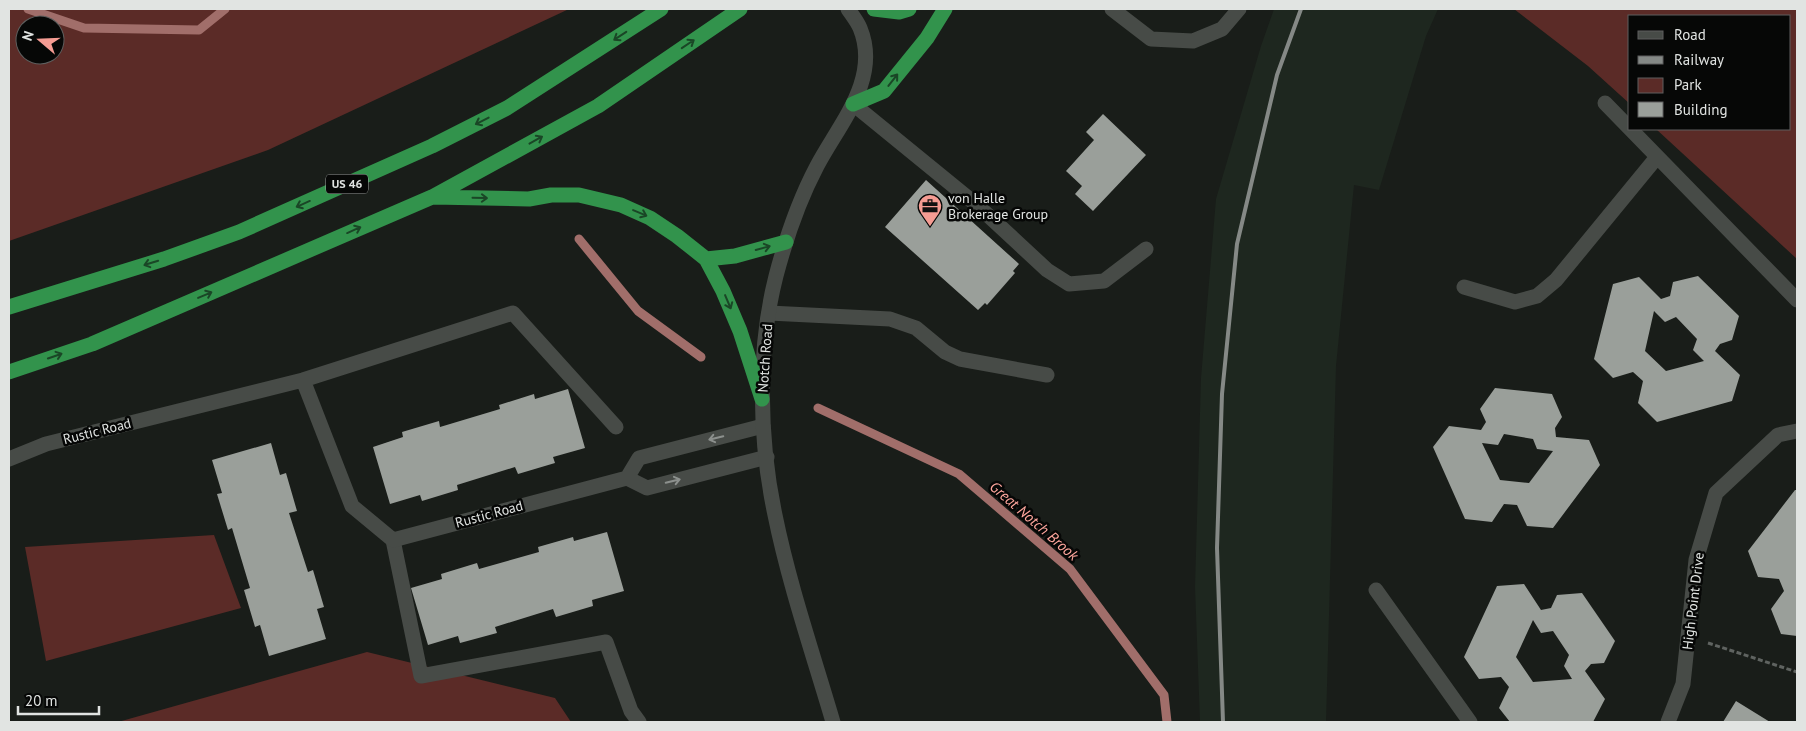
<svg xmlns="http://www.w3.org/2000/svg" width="1806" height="731" font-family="'PT Sans',sans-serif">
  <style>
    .built { fill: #1e271f }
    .green { fill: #5b2b27; fill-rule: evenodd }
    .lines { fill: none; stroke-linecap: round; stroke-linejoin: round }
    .stream { stroke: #a16e6a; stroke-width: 9 }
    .building { fill: #9a9f9a; fill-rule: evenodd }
    .path { stroke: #5f6360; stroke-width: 3; stroke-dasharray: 5 2.5; stroke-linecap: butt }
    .service { stroke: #474b47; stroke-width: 15 }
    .minor { stroke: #474b47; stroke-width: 15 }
    .tertiary { stroke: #474b47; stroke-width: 15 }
    .trunk { stroke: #32934c; stroke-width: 15 }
    .rail { stroke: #858986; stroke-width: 4 }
    .oneway { stroke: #1a4626 }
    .oneway2 { stroke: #8c908d }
    .labels { text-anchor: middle; stroke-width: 5; stroke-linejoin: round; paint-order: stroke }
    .shield { fill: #060706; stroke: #9fa2a0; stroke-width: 1 }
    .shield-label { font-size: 12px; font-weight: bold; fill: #e1e4e2 }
    .poi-label { font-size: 14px; fill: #e1e4e2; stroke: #060706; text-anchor: start }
    .street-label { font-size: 14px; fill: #e1e4e2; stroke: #060706 }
    .water-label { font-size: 15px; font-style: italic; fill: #fea69d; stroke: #060706 }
  </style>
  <rect width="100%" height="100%" fill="#191d19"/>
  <!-- built -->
  <path class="built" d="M 1274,9 L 1438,9 L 1426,36 L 1379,190 L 1354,185 L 1336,366 L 1326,722 L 1200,722 L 1195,587 L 1201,378 L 1216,199 L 1261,46 Z"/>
  <!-- green -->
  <path class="green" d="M 9,9 L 569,9 L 268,150 L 9,241 ZM 25,25 L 55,25 L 55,55 L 25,55 Z
    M 1514,9 L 1797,9 L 1797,259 L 1656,129 L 1790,129 L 1790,16 L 1630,16 L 1630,104 L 1588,66 Z
    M 214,535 L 241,608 L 46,661 L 25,547 Z
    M 367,652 L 555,698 L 571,722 L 118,722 Z"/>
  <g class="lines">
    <!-- stream -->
    <path class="stream" d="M 28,9 L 84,28 L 199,30 L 225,9
      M 579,239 L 638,311 L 701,357
      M 818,408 L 959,474 L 1070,569 L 1164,695 L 1167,722"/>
  </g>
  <!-- building -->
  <path class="building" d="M 1103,114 L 1146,155 L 1093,211 L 1075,194 L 1082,186 L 1066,171 L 1094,140 L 1086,132 Z
    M 926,180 L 1019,264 L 1013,271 L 1015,273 L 987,305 L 985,303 L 978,310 L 885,227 Z
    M 1698,276 L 1739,316 L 1732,340 L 1720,344 L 1715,351 L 1740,375 L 1732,401 L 1657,422 L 1638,403 L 1643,381 L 1633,372 L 1613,378 L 1594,359 L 1613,284 L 1639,277 L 1661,299 L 1670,296 L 1673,282 ZM 1654,311 L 1665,322 L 1676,317 L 1697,339 L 1693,350 L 1704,361 L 1666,371 L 1645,351 Z
    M 1495,388 L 1552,394 L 1562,417 L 1555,428 L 1556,437 L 1589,440 L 1600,465 L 1553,528 L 1527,526 L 1517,505 L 1504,504 L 1492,522 L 1465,519 L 1433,447 L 1449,426 L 1481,430 L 1486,422 L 1480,409 ZM 1504,434 L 1533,439 L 1537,449 L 1553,451 L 1529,483 L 1500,480 L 1482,443 L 1498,445 Z
    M 568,389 L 585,448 L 553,457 L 555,463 L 518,474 L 515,467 L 457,485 L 458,490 L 422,501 L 420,495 L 390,504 L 373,447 L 403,437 L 402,432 L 439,421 L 440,427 L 500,409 L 499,405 L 534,394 L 535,399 Z
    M 271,443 L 280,475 L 286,473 L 297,511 L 289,513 L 308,572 L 313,570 L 324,607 L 317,609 L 326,639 L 269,656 L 260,625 L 255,627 L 244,590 L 250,588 L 232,528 L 228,530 L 217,494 L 222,493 L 212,460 Z
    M 1795,490 L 1797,490 L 1797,636 L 1781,634 L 1771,609 L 1784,591 L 1779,579 L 1758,577 L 1748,551 Z
    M 607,532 L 624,591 L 592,600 L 593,606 L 556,617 L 553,609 L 495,627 L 497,633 L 460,643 L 458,636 L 428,645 L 411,588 L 442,579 L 441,574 L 477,563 L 479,569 L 539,552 L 538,547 L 573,537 L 574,541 Z
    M 1524,584 L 1541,610 L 1551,608 L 1557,595 L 1582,593 L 1615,641 L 1604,663 L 1591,664 L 1585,671 L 1605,699 L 1593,722 L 1510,722 L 1499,708 L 1509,687 L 1501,677 L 1479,679 L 1464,657 L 1497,586 ZM 1533,620 L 1541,633 L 1553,631 L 1569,655 L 1564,666 L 1572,679 L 1533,682 L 1516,657 Z
    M 1736,701 L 1770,722 L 1723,722 Z"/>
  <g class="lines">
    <!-- path -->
    <path class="path" d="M 1708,643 L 1797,672"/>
    <!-- service -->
    <path class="service" d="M 1112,9 L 1151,39 L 1193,41 L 1222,29 L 1239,9
      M 1605,103 L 1797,300
      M 853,104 L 978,206 L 1047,270 L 1069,284 L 1104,281 L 1146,249
      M 1464,287 L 1515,302 L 1537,296 L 1556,280 L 1657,157
      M 769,313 L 890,319 L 916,328 L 945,352 L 960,359 L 1047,375
      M 393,540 L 421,676 L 606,642 L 631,711 L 639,722
      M 1376,590 L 1470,722"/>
    <!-- minor -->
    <path class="minor" d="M 303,380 L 352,506 L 393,540 L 627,478 L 647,488 L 767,457
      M 9,459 L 46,444 L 303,380 L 513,313 L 616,427
      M 627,478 L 639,458 L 763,426
      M 1668,722 L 1683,684 L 1696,560 L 1716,493 L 1778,435 L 1797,431"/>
    <!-- tertiary -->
    <path class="tertiary" d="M 833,722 C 813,654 789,584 775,515 C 759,440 757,350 776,276 C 786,238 799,200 817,166 C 839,124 881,79 860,28 C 857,21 852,15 848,9"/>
    <!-- trunk -->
    <path class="trunk" d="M 874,9 L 899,12 L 909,9
      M 853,104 L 884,91 L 927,38 L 945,9
      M 433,197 L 529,199 L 551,195 L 579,195 L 621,205 L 650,218 L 677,236 L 706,259 L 723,291 L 740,331 L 762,399
      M 706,259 L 735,256 L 786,242
      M 9,307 L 164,259 L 239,232 L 432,146 L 507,108 L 661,9
      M 9,372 L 92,344 L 432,197 L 598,106 L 740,9"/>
    <!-- rail -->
    <path class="rail" d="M 1223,722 L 1217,548 L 1222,394 L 1237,244 L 1277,75 L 1301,9"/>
  </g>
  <!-- one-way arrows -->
  <defs><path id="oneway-shaft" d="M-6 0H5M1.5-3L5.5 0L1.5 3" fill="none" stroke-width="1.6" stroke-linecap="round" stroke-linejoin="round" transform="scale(1.25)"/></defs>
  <g class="oneway">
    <use href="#oneway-shaft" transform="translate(620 36) rotate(147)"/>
    <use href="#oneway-shaft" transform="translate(688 44) rotate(-34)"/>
    <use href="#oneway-shaft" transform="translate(893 80) rotate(-52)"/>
    <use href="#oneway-shaft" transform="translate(482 121) rotate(153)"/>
    <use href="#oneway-shaft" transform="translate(536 140) rotate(-29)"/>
    <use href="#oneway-shaft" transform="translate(480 198) rotate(1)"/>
    <use href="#oneway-shaft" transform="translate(303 204) rotate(156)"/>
    <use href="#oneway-shaft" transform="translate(640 213) rotate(23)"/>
    <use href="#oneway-shaft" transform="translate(354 230) rotate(-24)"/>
    <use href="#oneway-shaft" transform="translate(763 248) rotate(-15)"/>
    <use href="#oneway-shaft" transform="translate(151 263) rotate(163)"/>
    <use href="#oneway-shaft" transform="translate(205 295) rotate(-23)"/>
    <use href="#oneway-shaft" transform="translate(728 302) rotate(67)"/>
    <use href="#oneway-shaft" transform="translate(55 356) rotate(-19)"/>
  </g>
  <g class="oneway2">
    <use href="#oneway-shaft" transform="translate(716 438) rotate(166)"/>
    <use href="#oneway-shaft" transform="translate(673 481) rotate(-14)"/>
  </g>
  <!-- icons -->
  <defs>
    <g id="office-pin" transform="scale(1.25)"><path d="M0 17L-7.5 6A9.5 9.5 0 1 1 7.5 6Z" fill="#f59c93" stroke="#060706"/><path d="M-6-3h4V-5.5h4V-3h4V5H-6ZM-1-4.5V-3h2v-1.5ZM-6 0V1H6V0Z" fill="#111"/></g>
  </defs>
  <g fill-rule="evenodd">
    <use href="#office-pin" x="930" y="206"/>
  </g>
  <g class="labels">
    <!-- shield labels -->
    <rect class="shield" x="326" y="174.5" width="42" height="19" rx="4"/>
    <g class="shield-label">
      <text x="347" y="188">US 46</text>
    </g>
    <!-- poi labels -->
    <g class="poi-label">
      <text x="948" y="203">von Halle<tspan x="948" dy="16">Brokerage Group</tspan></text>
    </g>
    <!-- street labels -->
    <g class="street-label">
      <text transform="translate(765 358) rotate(-86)" y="5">Notch Road</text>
      <text transform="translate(97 431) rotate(-14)" y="5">Rustic Road</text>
      <text transform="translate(489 514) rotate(-15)" y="5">Rustic Road</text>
      <text transform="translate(1693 601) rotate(-83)" y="5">High Point Drive</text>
    </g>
    <!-- water labels -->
    <g class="water-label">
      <text transform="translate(1034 521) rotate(41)" y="5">Great Notch Brook</text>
    </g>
  </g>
  <!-- border -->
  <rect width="1806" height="731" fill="none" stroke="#e1e4e2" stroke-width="20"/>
  <!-- legend -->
  <rect x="1628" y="15" width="162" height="115" fill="#060706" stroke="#5e5f5e"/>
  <rect x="1638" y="31" width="25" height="8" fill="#474b47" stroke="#5e5f5e"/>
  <text x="1674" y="40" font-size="15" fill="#e1e4e2">Road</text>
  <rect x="1638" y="56" width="25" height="8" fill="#858986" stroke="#5e5f5e"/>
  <text x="1674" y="65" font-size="15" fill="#e1e4e2">Railway</text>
  <rect x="1638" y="78" width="25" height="15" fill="#5b2b27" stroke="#5e5f5e"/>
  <text x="1674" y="90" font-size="15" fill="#e1e4e2">Park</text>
  <rect x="1638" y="102" width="25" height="15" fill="#9a9f9a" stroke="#5e5f5e"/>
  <text x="1674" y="115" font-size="15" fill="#e1e4e2">Building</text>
  <!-- north arrow -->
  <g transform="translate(40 40) rotate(289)"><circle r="24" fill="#060706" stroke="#5e5f5e"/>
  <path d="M0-4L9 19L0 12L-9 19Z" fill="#f59c93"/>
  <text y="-8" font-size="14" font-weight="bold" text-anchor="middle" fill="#e1e4e2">N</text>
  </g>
  <!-- scale -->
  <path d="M18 706v8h81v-8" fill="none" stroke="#e1e4e2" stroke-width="2.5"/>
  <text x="25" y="706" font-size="15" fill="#e1e4e2" stroke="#060706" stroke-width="4" paint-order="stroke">20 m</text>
</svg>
